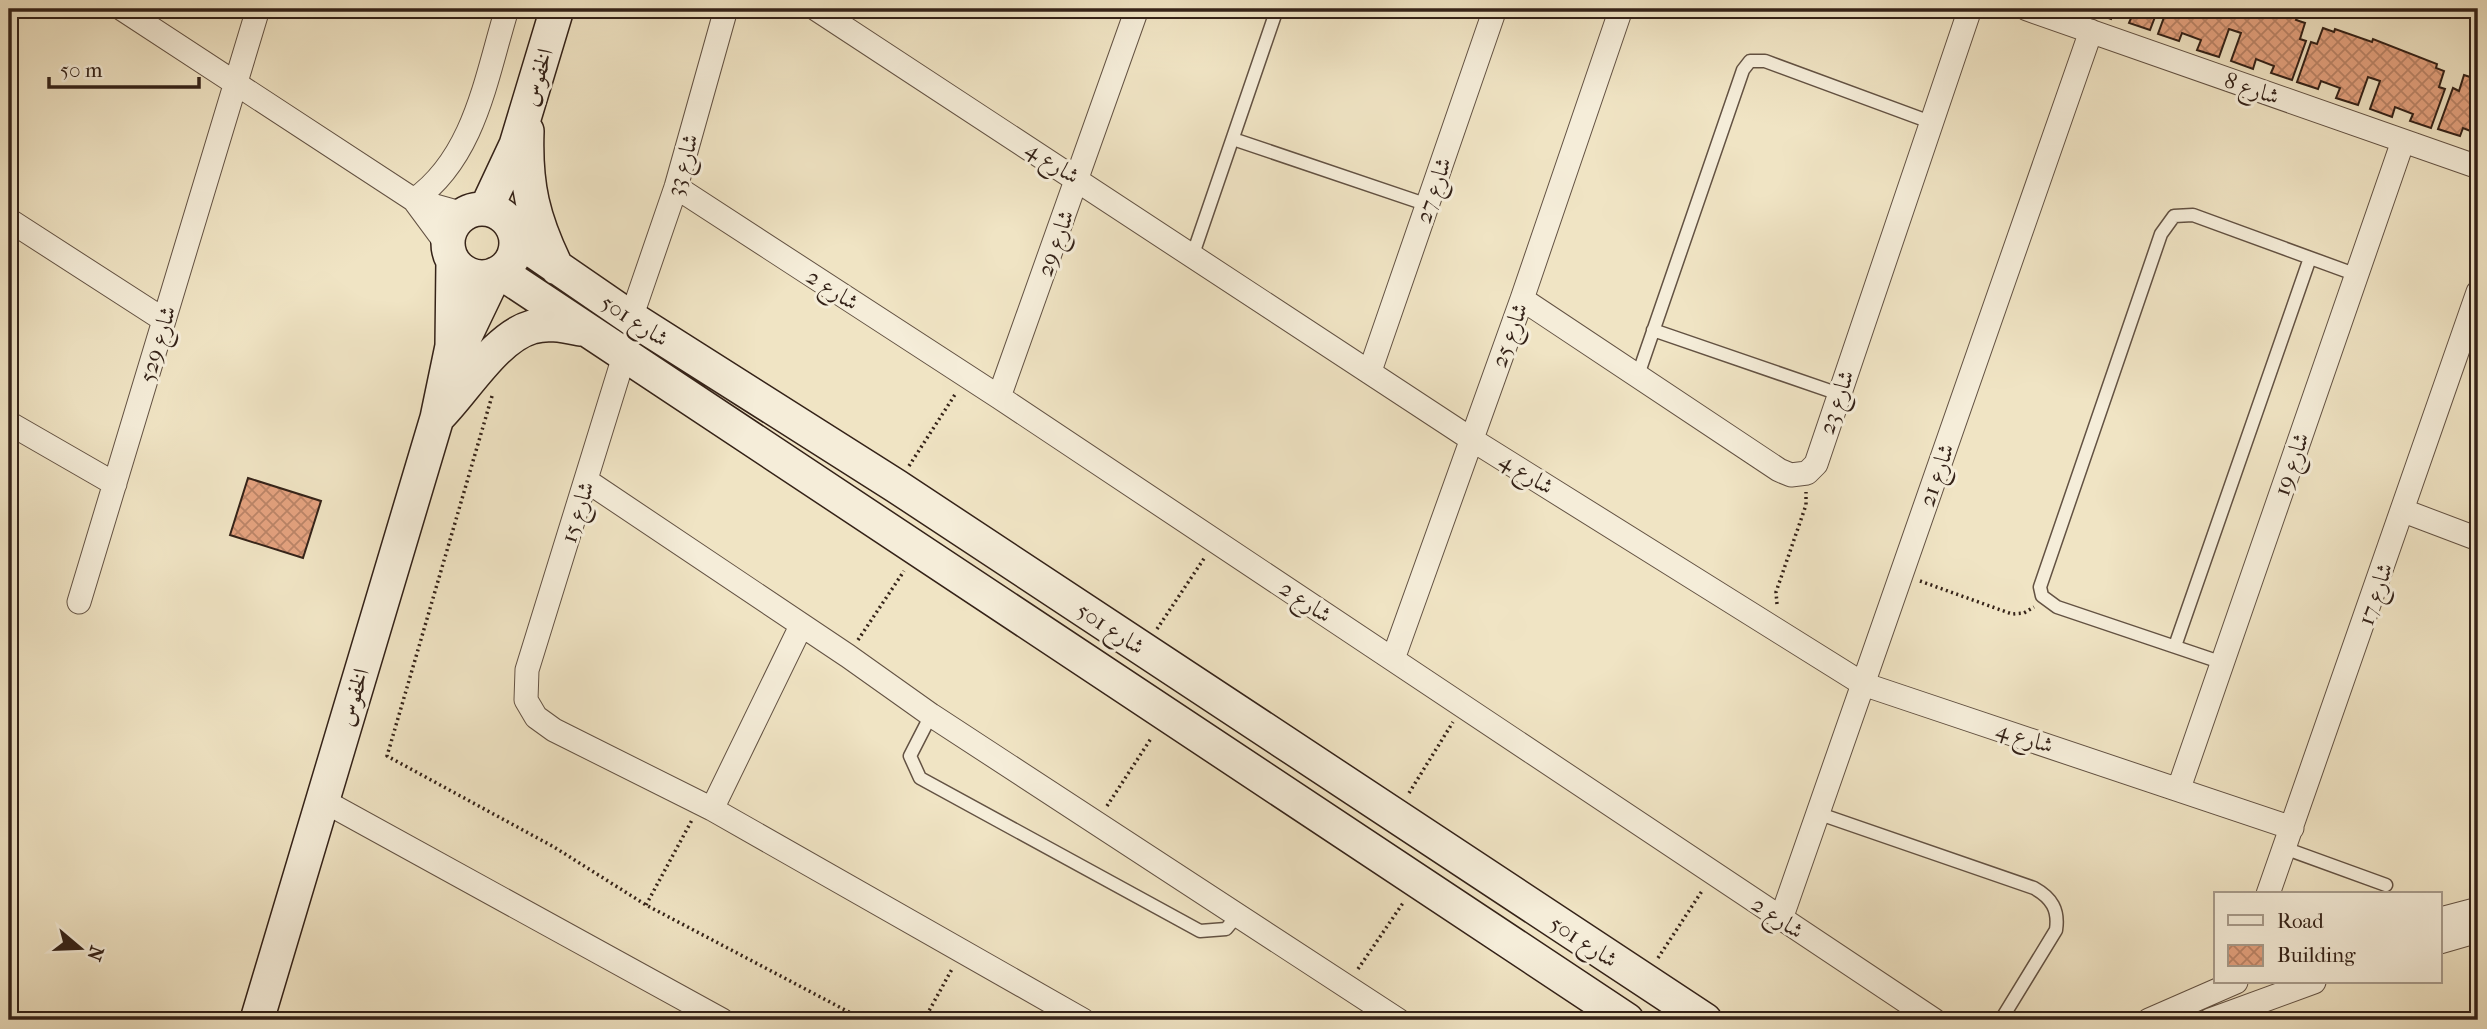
<svg xmlns="http://www.w3.org/2000/svg" width="2487" height="1029" font-family="'IM FELL French Canon',Amiri,serif">
  <style>
    .building { fill: url(#building-cross-hatch); stroke: #342218; stroke-width: 2 }
    .lines { fill: none; stroke-linecap: round; stroke-linejoin: round }
    .lane-casing { stroke: #635243; stroke-width: 15 }
    .street-casing { stroke: #635243; stroke-width: 25 }
    .secondary-casing { stroke: #342218; stroke-width: 36 }
    .path { stroke: #342218; stroke-width: 3.5; stroke-dasharray: 2 3.5; stroke-linecap: butt }
    .lane { stroke: #f5edd9; stroke-width: 12 }
    .street { stroke: #f5edd9; stroke-width: 23 }
    .secondary { stroke: #f5edd9; stroke-width: 33 }
    .labels { text-anchor: middle; stroke-width: 6; stroke-linejoin: round; paint-order: stroke }
    .street-label { font-size: 23px; fill: #342218; stroke: #f5edd9 }
  </style>
  <defs>
    <pattern id="building-cross-hatch" width="8" height="8" patternUnits="userSpaceOnUse" patternTransform="scale(1.75)"><rect width="8" height="8" fill="#e4a27f"/><path d="M0 0l8 8M0 8l8-8" fill="none" stroke="#ba8467"/></pattern>
  </defs>
  <rect width="100%" height="100%" fill="#f0e4c4"/>
  <filter id="stains"><feTurbulence type="fractalNoise" baseFrequency=".00286" numOctaves="4"/><feColorMatrix values="0 0 0 0 .2 0 0 0 0 .09 0 0 0 0 .02 0 0 0 .5 -.17"/></filter>
  <radialGradient id="worn" r=".72"><stop offset=".6" stop-color="#630" stop-opacity="0"/><stop offset="1" stop-color="#630" stop-opacity=".3"/></radialGradient>
  <!-- building -->
  <path class="building" d="M 2090,9 L 2158,9 L 2150,30 L 2129,23 L 2132,16 L 2114,9 L 2111,19 L 2089,11 Z
    M 2167,9 L 2277,9 L 2298,16 L 2296,20 L 2305,23 L 2300,39 L 2306,41 L 2292,80 L 2271,73 L 2274,66 L 2256,59 L 2253,69 L 2231,61 L 2241,33 L 2229,29 L 2219,57 L 2197,50 L 2201,40 L 2182,33 L 2179,41 L 2158,34 Z
    M 2323,28 L 2334,32 L 2335,29 L 2372,42 L 2373,39 L 2437,64 L 2436,68 L 2444,71 L 2439,87 L 2445,89 L 2431,128 L 2410,121 L 2413,114 L 2395,107 L 2392,117 L 2370,109 L 2380,81 L 2368,77 L 2358,105 L 2336,98 L 2340,88 L 2321,81 L 2318,89 L 2297,82 L 2311,42 L 2317,44 Z
    M 2464,75 L 2476,79 L 2478,76 L 2478,134 L 2463,128 L 2460,136 L 2438,129 L 2453,88 L 2459,91 Z
    M 248,478 L 321,501 L 303,558 L 230,535 Z"/>
  <g class="lines">
    <!-- lane casing -->
    <g class="lane-casing">
      <path id="lane" d="M 1233,139 L 1428,205
        M 1192,257 L 1277,9
        M 1653,330 L 1839,394
        M 1638,375 L 1743,70 L 1750,61 L 1765,61 L 1933,123
        M 2175,646 L 2310,258
        M 2223,663 L 2057,607 L 2042,596 L 2040,587 L 2161,234 L 2174,216 L 2193,215 L 2357,275
        M 931,715 L 910,756 L 920,778 L 1200,931 L 1226,929 L 1237,916
        M 1817,813 L 2034,888 C 2052,898 2059,910 2056,930 L 2001,1020
        M 2284,848 L 2386,885"/>
    </g>
    <!-- street casing -->
    <g class="street-casing">
      <path id="street" d="M 122,9 L 414,200 L 464,214
        M 816,9 L 1471,439 L 1863,684 L 2292,828
        M 2027,9 L 2478,167
        M 676,187 L 999,397 L 1934,1020
        M 414,200 C 475,157 486,77 507,9
        M 414,200 L 448,246
        M 9,220 L 164,320
        M 1522,299 L 1779,470 L 1791,475 L 1807,473 L 1816,464 L 1970,9
        M 631,318 L 676,187 L 726,9
        M 625,353 L 527,670 L 526,700 L 536,717 L 554,730 L 712,809 L 1083,1020
        M 1370,371 L 1495,9
        M 999,397 L 1137,9
        M 9,423 L 115,484
        M 587,481 L 848,656 L 931,715 L 1398,1020
        M 2404,511 L 2478,539
        M 79,602 L 258,9
        M 1393,659 L 1522,299 L 1621,9
        M 2179,788 L 2403,141
        M 322,800 L 722,1020
        M 712,809 L 801,626
        M 2268,894 L 2478,292
        M 1781,919 L 2091,31
        M 2440,919 L 2478,909
        M 2440,942 L 2478,931
        M 2149,1020 L 2236,982
        M 2210,1020 L 2314,982"/>
    </g>
    <!-- secondary casing -->
    <g class="secondary-casing">
      <path id="secondary" d="M 527,131 C 525,185 533,219 557,268
        M 486,209 L 516,145 L 557,9
        M448 243a34 34 0 1 1 68 0a34 34 0 1 1-68 0Z
        M 516,239 L 631,318 L 896,486 L 1705,1020
        M 500,272 L 1627,1020
        M 459,349 L 495,274
        M 439,416 C 465,390 496,337 532,327 C 548,322 565,326 581,329
        M 257,1020 L 437,418 L 452,346 L 453,261"/>
    </g>
    <!-- path -->
    <path class="path" d="M 492,396 L 387,756 L 554,847 L 646,905 L 864,1020
      M 909,466 L 956,393
      M 1920,581 L 2012,614 L 2024,613 L 2034,607
      M 1777,604 L 1776,592 L 1806,505 L 1806,492
      M 1157,629 L 1205,557
      M 858,640 L 904,571
      M 1409,793 L 1453,722
      M 1107,806 L 1152,737
      M 646,905 L 692,820
      M 1658,958 L 1702,891
      M 1358,969 L 1403,903
      M 924,1020 L 952,969"/>
    <!-- lane -->
    <use href="#lane" class="lane"/>
    <!-- street -->
    <use href="#street" class="street"/>
    <!-- secondary -->
    <use href="#secondary" class="secondary"/>
  </g>
  <g class="labels">
    <!-- street labels -->
    <g class="street-label">
      <text transform="translate(537 77) rotate(-73)" y="8">الخفوس</text>
      <text transform="translate(2252 88) rotate(19)" y="8">شارع 8</text>
      <text transform="translate(1053 162) rotate(33)" y="8">شارع 4</text>
      <text transform="translate(682 165) rotate(-74)" y="8">شارع 33</text>
      <text transform="translate(1433 190) rotate(-71)" y="8">شارع 27</text>
      <text transform="translate(1055 243) rotate(-70)" y="8">شارع 29</text>
      <text transform="translate(833 289) rotate(33)" y="8">شارع 2</text>
      <text transform="translate(635 320) rotate(33)" y="8">شارع 501</text>
      <text transform="translate(1509 335) rotate(-70)" y="8">شارع 25</text>
      <text transform="translate(157 344) rotate(-73)" y="8">شارع 529</text>
      <text transform="translate(1836 402) rotate(-71)" y="8">شارع 23</text>
      <text transform="translate(2291 464) rotate(-71)" y="8">شارع 19</text>
      <text transform="translate(1527 473) rotate(32)" y="8">شارع 4</text>
      <text transform="translate(1936 475) rotate(-71)" y="8">شارع 21</text>
      <text transform="translate(577 512) rotate(-72)" y="8">شارع 15</text>
      <text transform="translate(2375 594) rotate(-71)" y="8">شارع 17</text>
      <text transform="translate(1306 601) rotate(34)" y="8">شارع 2</text>
      <text transform="translate(1111 628) rotate(33)" y="8">شارع 501</text>
      <text transform="translate(353 697) rotate(-73)" y="8">الخفوس</text>
      <text transform="translate(2025 737) rotate(18)" y="8">شارع 4</text>
      <text transform="translate(1778 917) rotate(34)" y="8">شارع 2</text>
      <text transform="translate(1584 941) rotate(33)" y="8">شارع 501</text>
    </g>
  </g>
  <!-- margin -->
  <rect width="2487" height="1029" fill="none" stroke="#f0e4c4" stroke-width="35"/>
  <rect x="10" y="10" width="2466" height="1008" fill="none" stroke="#342218" stroke-width="3.5"/>
  <rect x="18" y="18" width="2452" height="994" fill="none" stroke="#342218" stroke-width="2"/>
  <!-- legend -->
  <rect x="2214" y="892" width="228" height="91" fill="#f5edd9" stroke="#a89c8c" stroke-width="2"/>
  <rect x="2228" y="915" width="35" height="10" fill="#f5edd9" stroke="#a89c8c" stroke-width="2"/>
  <text x="2277" y="928" font-size="21" fill="#342218">Road</text>
  <rect x="2228" y="945" width="35" height="21" fill="url(#building-cross-hatch)" stroke="#a89c8c" stroke-width="2"/>
  <text x="2277" y="962" font-size="21" fill="#342218">Building</text>
  <!-- north arrow -->
  <g transform="translate(80 948) rotate(109)" stroke="#f5edd9" stroke-width="5" paint-order="stroke">
  <path d="M0-5L12 26L0 18L-12 26Z" fill="#342218"/>
  <text y="-10" font-size="19" font-weight="bold" text-anchor="middle" fill="#342218">N</text>
  </g>
  <!-- scale -->
  <path d="M49 77v10h150v-10" fill="none" stroke="#342218" stroke-width="3.5"/>
  <text x="60" y="77" font-size="21" fill="#342218" stroke="#f5edd9" stroke-width="5" paint-order="stroke">50 m</text>
  <rect width="100%" height="100%" filter="url(#stains)"/>
  <rect width="100%" height="100%" fill="url(#worn)"/>
</svg>
